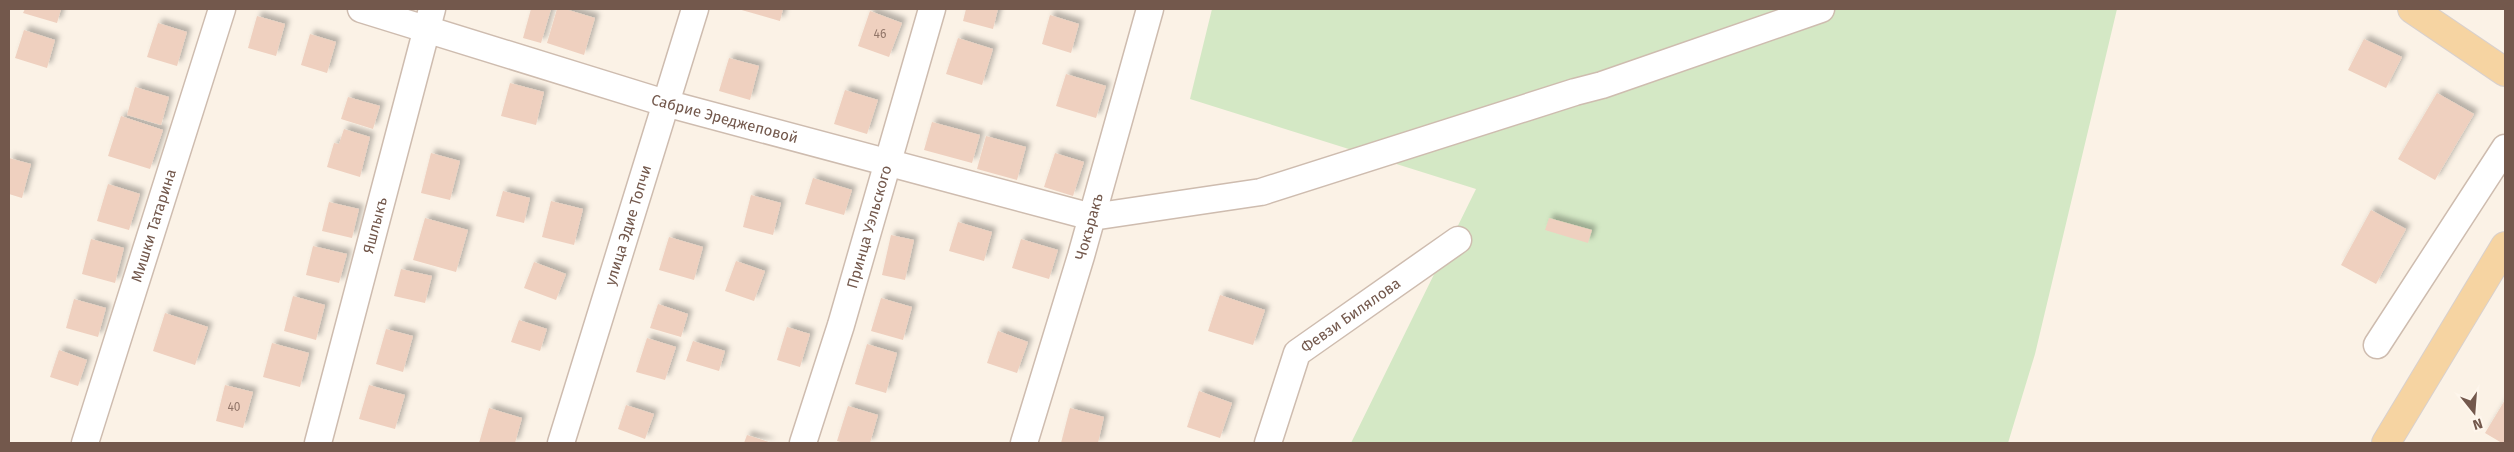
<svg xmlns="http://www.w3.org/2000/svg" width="2514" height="452" font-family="'Fira Sans',sans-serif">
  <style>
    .green { fill: #d4e8c5 }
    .building { fill: #efd0bf; filter: url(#shadow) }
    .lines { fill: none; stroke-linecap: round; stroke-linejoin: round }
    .minor-casing { stroke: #cebcaf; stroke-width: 29 }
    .major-casing { stroke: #d8d0cd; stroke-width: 30 }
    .minor { stroke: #fff; stroke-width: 26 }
    .major { stroke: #f6d4a2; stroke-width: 28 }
    .labels { text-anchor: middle; stroke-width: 4; stroke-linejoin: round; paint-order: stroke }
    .number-label { font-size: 12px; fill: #927669 }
    .street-label { font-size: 15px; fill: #73584c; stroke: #fef6ec }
  </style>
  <defs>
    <filter id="shadow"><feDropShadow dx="4.5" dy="-4.5" stdDeviation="2.5" flood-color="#0004"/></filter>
  </defs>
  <rect width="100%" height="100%" fill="#fbf2e6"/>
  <!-- green -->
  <path class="green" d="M 1212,9 L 2117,9 L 2035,354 L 2008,443 L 1351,443 L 1476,189 L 1190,99 Z"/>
  <!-- building -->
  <path class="building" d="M 25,9 L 61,9 L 57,23 L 23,13 Z
    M 531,9 L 551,9 L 541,43 L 523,38 Z
    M 557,9 L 565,9 L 595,18 L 584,55 L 547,43 Z
    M 738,9 L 783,9 L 780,21 Z
    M 966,9 L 998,9 L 993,29 L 963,21 Z
    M 870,11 L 902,23 L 889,57 L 858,46 Z
    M 1050,15 L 1079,24 L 1071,53 L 1042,44 Z
    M 257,16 L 285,24 L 276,56 L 248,48 Z
    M 158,23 L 187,32 L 177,66 L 147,57 Z
    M 24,30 L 55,40 L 47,68 L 15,58 Z
    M 310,34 L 336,42 L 327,73 L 301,65 Z
    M 958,38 L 993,49 L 982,85 L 946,74 Z
    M 2364,39 L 2402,57 L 2386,88 L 2348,70 Z
    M 729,58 L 759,66 L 750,100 L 719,91 Z
    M 1066,74 L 1106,86 L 1096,118 L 1056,106 Z
    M 510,83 L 544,92 L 536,125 L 501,116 Z
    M 135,87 L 169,97 L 161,125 L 127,115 Z
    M 845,90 L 878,100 L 867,134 L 834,124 Z
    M 2437,93 L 2474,114 L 2435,180 L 2398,159 Z
    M 348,97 L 380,106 L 373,129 L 341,119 Z
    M 121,116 L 163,130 L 150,169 L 108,156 Z
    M 932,122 L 980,135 L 972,163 L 924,150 Z
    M 344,129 L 370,137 L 360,177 L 327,167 L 334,143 L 339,144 Z
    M 986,136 L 1026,147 L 1017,180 L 977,169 Z
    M 431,153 L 460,161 L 450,200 L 421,193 Z
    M 1055,153 L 1084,162 L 1073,196 L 1044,187 Z
    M 9,158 L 31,164 L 22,198 L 9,194 Z
    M 813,178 L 852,190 L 844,215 L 805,204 Z
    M 108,184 L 140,194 L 129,230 L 97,221 Z
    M 503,191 L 530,198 L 524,223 L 496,216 Z
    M 751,195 L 781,203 L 773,235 L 743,227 Z
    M 551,201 L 583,209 L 574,245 L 542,237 Z
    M 329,202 L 359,209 L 352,238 L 322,231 Z
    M 2371,210 L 2406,229 L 2376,284 L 2341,265 Z
    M 425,218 L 468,230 L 456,272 L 413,260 Z
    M 1549,218 L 1592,230 L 1588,243 L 1545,230 Z
    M 958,222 L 992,232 L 984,261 L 949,251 Z
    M 891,235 L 914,240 L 905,280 L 882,275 Z
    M 669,237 L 703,247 L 694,280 L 659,270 Z
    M 91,239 L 124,248 L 115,283 L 82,274 Z
    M 1021,239 L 1058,250 L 1049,279 L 1012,268 Z
    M 313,246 L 347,254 L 339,283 L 306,275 Z
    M 736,261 L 765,271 L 754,301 L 725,291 Z
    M 534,262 L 566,274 L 556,300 L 524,288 Z
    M 401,269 L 432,276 L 425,303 L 394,296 Z
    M 1220,295 L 1265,310 L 1253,345 L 1208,331 Z
    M 293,296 L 325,305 L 316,340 L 284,331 Z
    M 881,298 L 912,307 L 903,340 L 871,331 Z
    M 74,299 L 106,308 L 98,337 L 66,328 Z
    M 658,304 L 688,314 L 681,337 L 650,328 Z
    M 165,313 L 208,327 L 195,365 L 153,351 Z
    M 519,320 L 547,329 L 540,351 L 511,342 Z
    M 787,327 L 810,334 L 800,367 L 777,360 Z
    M 386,329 L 413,336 L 403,372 L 376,364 Z
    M 998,331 L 1028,342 L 1017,373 L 987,363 Z
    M 647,338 L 676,347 L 665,380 L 636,372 Z
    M 693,341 L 725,351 L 719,371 L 686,361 Z
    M 272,343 L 309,353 L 300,387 L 263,377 Z
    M 867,344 L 897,353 L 886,393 L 855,384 Z
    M 59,350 L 87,360 L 78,386 L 50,377 Z
    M 225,385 L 253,392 L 243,428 L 216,421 Z
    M 369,385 L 405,395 L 395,429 L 359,419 Z
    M 1199,391 L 1232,403 L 1220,438 L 1187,427 Z
    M 2505,400 L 2505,443 L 2502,443 L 2485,433 Z
    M 626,405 L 654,414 L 645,439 L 618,429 Z
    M 848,406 L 878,415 L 870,443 L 845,443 L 837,441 Z
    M 489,408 L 522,418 L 515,443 L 479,443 Z
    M 1070,408 L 1104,417 L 1098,443 L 1061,443 Z
    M 747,435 L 772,443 L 744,443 Z"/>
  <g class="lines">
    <!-- minor casing -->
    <g class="minor-casing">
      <g id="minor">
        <path id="s1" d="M 361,9 L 665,103 L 1092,217 L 1261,192 L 1575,92 L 1602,85 L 1821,9"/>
        <path d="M 2377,345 L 2505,148"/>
        <path id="s2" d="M 85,443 L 222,9"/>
        <path id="s3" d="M 318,443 L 432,9"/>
        <path id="s4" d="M 561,443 L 695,9"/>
        <path id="s5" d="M 803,443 L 841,325 L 932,9"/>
        <path id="s6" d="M 1024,443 L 1081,256 L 1150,9"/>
        <path id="s7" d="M 1268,443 L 1297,353 L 1458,240"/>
      </g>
    </g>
    <!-- major casing -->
    <g class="major-casing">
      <path id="major" d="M 2412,9 L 2505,72
        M 2386,443 L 2505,246"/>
    </g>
    <!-- minor -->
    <use href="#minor" class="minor"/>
    <!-- major -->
    <use href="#major" class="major"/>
  </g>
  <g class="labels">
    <!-- number labels -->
    <g class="number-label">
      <text x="880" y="38">46</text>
      <text x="234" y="411">40</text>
    </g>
    <!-- street labels -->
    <g class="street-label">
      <text dy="5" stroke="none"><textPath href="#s1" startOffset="380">Сабрие Эреджеповой</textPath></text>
      <text dy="5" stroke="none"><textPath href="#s2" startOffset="228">Мишки Татарина</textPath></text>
      <text dy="5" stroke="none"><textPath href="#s3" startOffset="225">Яшлыкъ</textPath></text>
      <text dy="5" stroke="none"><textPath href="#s4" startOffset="228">улица Эдие Топчи</textPath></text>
      <text dy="5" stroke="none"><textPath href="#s5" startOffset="226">Принца Уэльского</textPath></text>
      <text dy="5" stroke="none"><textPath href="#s6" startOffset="226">Чокъракъ</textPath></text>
      <text dy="5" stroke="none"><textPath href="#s7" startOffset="160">Февзи Билялова</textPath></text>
    </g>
  </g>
  <!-- border -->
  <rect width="2514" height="452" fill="none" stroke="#73584c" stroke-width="20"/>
  <!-- north arrow -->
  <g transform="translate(2474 412) rotate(163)" stroke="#fef6ec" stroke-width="4" paint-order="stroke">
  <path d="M0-4L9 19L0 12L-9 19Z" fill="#73584c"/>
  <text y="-8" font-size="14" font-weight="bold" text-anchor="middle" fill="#73584c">N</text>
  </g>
</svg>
